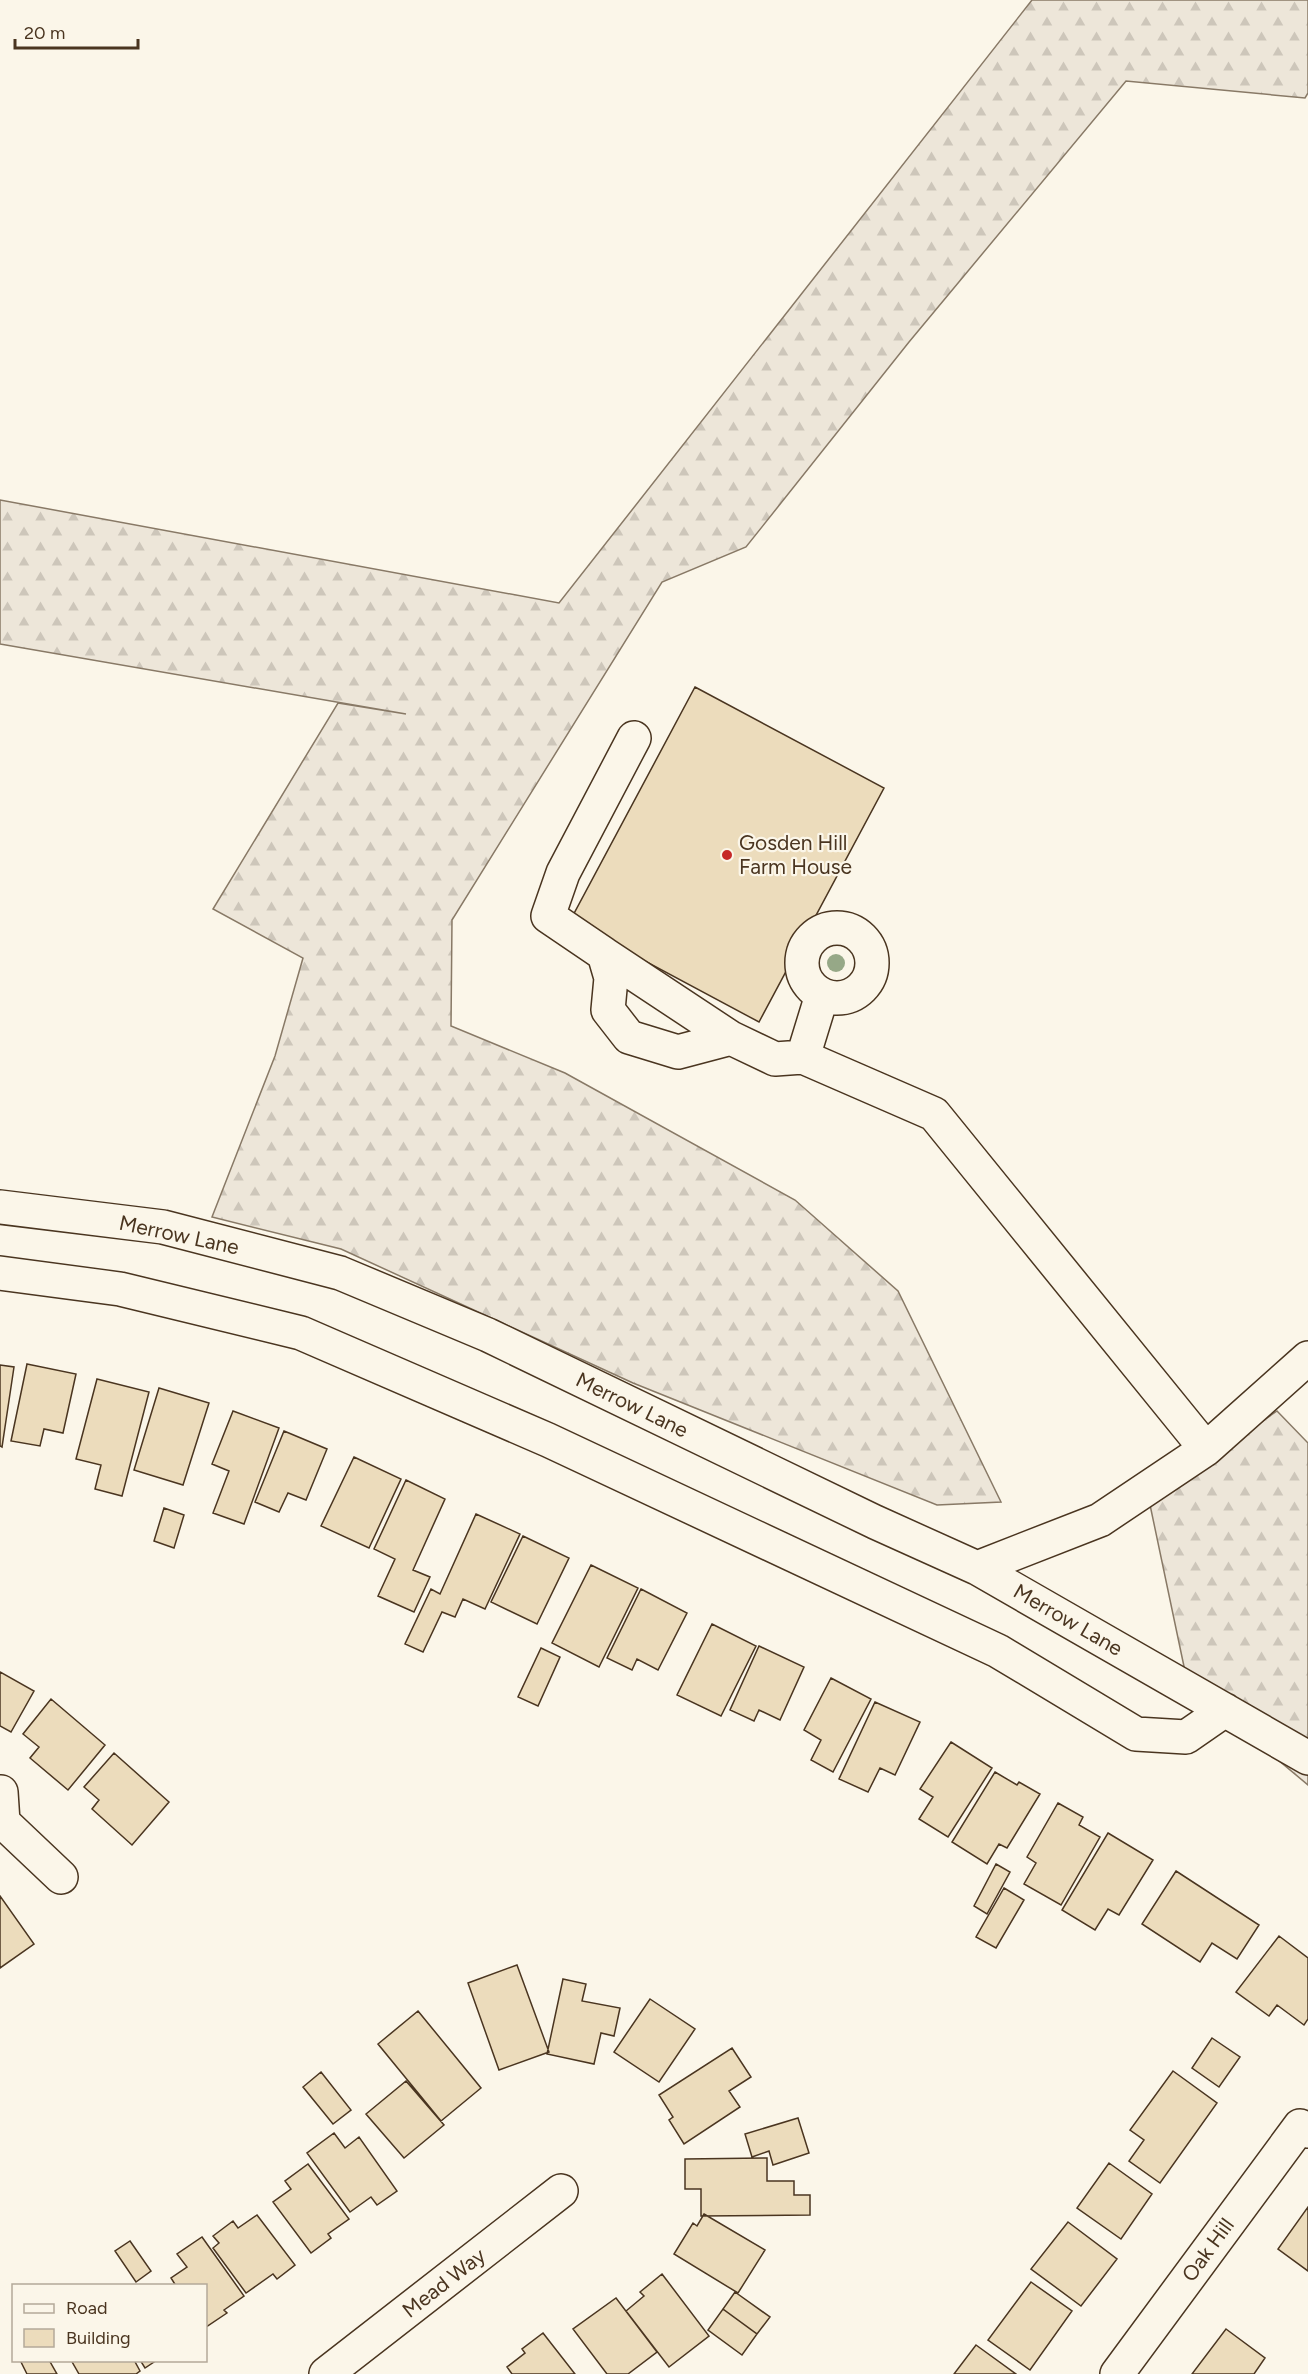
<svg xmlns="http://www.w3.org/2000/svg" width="1308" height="2374" font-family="Figtree,sans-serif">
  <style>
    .forest { fill: url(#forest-firs); stroke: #887966; stroke-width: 1.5 }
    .building { fill: #ecdcbc; stroke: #4a3520; stroke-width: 1.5 }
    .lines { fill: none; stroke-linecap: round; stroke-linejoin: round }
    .minor-casing { stroke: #4a3520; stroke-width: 36 }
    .minor { stroke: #fbf6e9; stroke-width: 33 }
    .tree { fill: #96a887 }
    .poi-dot { fill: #c62828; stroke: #fbf6e9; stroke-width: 2 }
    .labels { text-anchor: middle; stroke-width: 4.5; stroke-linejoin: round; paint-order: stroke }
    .poi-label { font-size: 21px; fill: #4a3520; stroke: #fbf6e9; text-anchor: start }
    .street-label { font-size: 21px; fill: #4a3520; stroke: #fbf6e9 }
  </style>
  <defs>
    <pattern id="forest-firs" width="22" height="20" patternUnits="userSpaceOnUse" patternTransform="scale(1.5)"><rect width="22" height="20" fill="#ede6d9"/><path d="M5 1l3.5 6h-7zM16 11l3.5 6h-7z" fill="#cdc6ba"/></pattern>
  </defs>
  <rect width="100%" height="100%" fill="#fbf6e9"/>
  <!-- forest -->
  <path class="forest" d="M 1032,0 L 1308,0 L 1308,93 L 1305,98 L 1126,81 L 909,342 L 746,547 L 662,582 L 452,920 L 451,1026 L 565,1073 L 795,1200 L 898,1291 L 1001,1502 L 937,1505 L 633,1383 L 341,1249 L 212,1217 L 275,1056 L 303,958 L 213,909 L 338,703 L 406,714 L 0,644 L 0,500 L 559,603 Z
    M 1277,1411 L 1308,1443 L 1308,1785 L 1265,1749 L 1186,1676 L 1149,1500 Z"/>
  <!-- building -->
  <path class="building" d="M 695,687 L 884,788 L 759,1022 L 570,921 Z
    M 27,1364 L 76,1374 L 63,1433 L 44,1429 L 40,1446 L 11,1441 Z
    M 0,1365 L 14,1367 L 2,1447 L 0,1446 Z
    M 97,1379 L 149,1392 L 122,1496 L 95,1489 L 101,1465 L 76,1459 Z
    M 159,1388 L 209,1403 L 183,1485 L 134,1470 Z
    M 233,1411 L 279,1428 L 244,1524 L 213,1513 L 229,1471 L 212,1464 Z
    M 284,1431 L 327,1449 L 306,1500 L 288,1493 L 279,1512 L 255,1502 Z
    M 354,1457 L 401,1479 L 369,1548 L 321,1526 Z
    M 406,1480 L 445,1499 L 413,1570 L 430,1577 L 414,1612 L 378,1596 L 395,1559 L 374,1549 Z
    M 164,1508 L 184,1515 L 174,1548 L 154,1541 Z
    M 476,1514 L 520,1534 L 485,1609 L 463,1599 L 455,1617 L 442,1612 L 423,1652 L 405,1644 L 431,1589 L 440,1594 Z
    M 523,1536 L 569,1558 L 537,1624 L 491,1602 Z
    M 591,1565 L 638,1588 L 599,1667 L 552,1643 Z
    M 641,1589 L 687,1613 L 658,1670 L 637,1659 L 632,1670 L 607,1658 Z
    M 712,1624 L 756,1646 L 721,1716 L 677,1695 Z
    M 759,1646 L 804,1667 L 780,1720 L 759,1710 L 754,1721 L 730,1710 Z
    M 541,1648 L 560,1657 L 538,1706 L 518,1697 Z
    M 0,1672 L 34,1691 L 11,1732 L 0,1726 Z
    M 831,1678 L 871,1699 L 833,1772 L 811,1760 L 821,1740 L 804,1730 Z
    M 51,1699 L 105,1745 L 68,1790 L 30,1758 L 39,1747 L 23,1734 Z
    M 875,1702 L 920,1722 L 895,1775 L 880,1768 L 868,1792 L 839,1779 Z
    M 951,1742 L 992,1768 L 948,1837 L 919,1819 L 933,1797 L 920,1789 Z
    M 114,1753 L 169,1802 L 132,1845 L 92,1809 L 99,1800 L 84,1787 Z
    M 995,1772 L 1017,1785 L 1019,1782 L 1040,1794 L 1007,1848 L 999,1844 L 987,1864 L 952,1842 Z
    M 1058,1803 L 1083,1817 L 1079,1825 L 1100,1837 L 1061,1905 L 1024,1884 L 1036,1863 L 1027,1857 Z
    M 1108,1833 L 1153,1860 L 1119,1915 L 1108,1909 L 1095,1930 L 1062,1910 Z
    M 996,1864 L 1010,1872 L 987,1914 L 974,1906 Z
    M 1176,1871 L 1259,1925 L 1237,1959 L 1212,1943 L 1200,1962 L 1142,1924 Z
    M 1004,1888 L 1024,1900 L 996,1948 L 976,1937 Z
    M 0,1896 L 34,1944 L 0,1968 Z
    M 1279,1936 L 1308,1958 L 1308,2019 L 1304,2025 L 1277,2005 L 1269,2016 L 1236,1992 Z
    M 517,1965 L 549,2052 L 499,2070 L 468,1983 Z
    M 563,1979 L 586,1984 L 582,2001 L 620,2008 L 614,2036 L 601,2033 L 594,2064 L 547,2054 Z
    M 650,1999 L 695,2029 L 659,2082 L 614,2052 Z
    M 418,2011 L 481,2088 L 441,2121 L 378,2044 Z
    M 1212,2038 L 1240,2057 L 1219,2087 L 1192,2068 Z
    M 732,2048 L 751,2077 L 729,2091 L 740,2107 L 684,2144 L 669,2120 L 673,2117 L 659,2095 Z
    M 1173,2071 L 1217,2103 L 1160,2183 L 1129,2161 L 1144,2140 L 1130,2130 Z
    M 321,2072 L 351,2110 L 333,2124 L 303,2087 Z
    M 406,2081 L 444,2125 L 404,2158 L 366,2114 Z
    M 798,2118 L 809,2153 L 773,2165 L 769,2151 L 752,2157 L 745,2134 Z
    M 334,2133 L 345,2148 L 359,2137 L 397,2191 L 377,2205 L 371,2197 L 350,2212 L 307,2153 Z
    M 767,2158 L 767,2181 L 794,2181 L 794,2195 L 810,2195 L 810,2215 L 701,2216 L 701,2189 L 685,2189 L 685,2159 Z
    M 1109,2163 L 1152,2194 L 1121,2239 L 1077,2208 Z
    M 308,2164 L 349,2219 L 328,2234 L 331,2238 L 311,2253 L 273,2202 L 291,2189 L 285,2181 Z
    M 1308,2207 L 1308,2271 L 1278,2249 Z
    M 704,2214 L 765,2250 L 738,2293 L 674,2254 L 693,2223 L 697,2226 Z
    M 257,2215 L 295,2265 L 277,2279 L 273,2274 L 246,2293 L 213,2248 L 219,2243 L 213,2236 L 233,2221 L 238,2228 Z
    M 1068,2222 L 1117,2259 L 1081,2306 L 1031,2269 Z
    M 202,2237 L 244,2296 L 224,2310 L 227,2313 L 206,2327 L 206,2286 L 176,2286 L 171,2278 L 187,2267 L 177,2254 Z
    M 130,2241 L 151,2271 L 136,2282 L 115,2251 Z
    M 662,2274 L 709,2336 L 669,2367 L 626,2311 L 644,2296 L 640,2292 Z
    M 1031,2282 L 1072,2311 L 1030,2370 L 988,2340 Z
    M 735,2292 L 770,2317 L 757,2334 L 723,2309 Z
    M 616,2298 L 657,2352 L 628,2374 L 607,2374 L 573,2329 Z
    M 723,2309 L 757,2334 L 742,2355 L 708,2330 Z
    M 1226,2329 L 1265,2358 L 1254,2374 L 1192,2374 Z
    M 543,2333 L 575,2374 L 512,2374 L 507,2367 L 525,2353 L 522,2349 Z
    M 976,2345 L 1016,2374 L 954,2374 Z
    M 20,2360 L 49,2360 L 57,2374 L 27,2374 Z
    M 71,2360 L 134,2360 L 140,2371 L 136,2374 L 79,2374 Z
    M 140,2360 L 157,2360 L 145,2368 Z"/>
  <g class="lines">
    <!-- minor casing -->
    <g class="minor-casing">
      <path id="minor" d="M 634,738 L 563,873 L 548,916 L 604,954 L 611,978 L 608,1010 L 629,1037 L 678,1052 L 731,1038 L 775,1059 L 803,1057
        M802 963a35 35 0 1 1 70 0a35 35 0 1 1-70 0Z
        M 604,954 L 731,1038
        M 822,995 L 803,1057 L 934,1114 L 1206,1449
        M 0,1207 L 163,1227 L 340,1273 L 488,1335 L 875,1522 L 977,1568 L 1308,1758
        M 0,1273 L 120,1289 L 301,1333 L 548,1440 L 998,1651 L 1136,1734 L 1186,1737 L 1225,1710
        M 977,1568 L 1100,1520 L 1206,1449 L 1308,1358
        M 1,1792 L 3,1822 L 61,1877
        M 326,2374 L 561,2191
        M 1117,2374 L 1300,2126 L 1308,2131"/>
    </g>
    <!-- minor -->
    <use href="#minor" class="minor"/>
  </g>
  <!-- trees -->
  <circle class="tree" cx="836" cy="963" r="9"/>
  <!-- markers -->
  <circle class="poi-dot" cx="727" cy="855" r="6"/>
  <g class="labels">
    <!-- poi labels -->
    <g class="poi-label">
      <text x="739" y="850">Gosden Hill<tspan x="739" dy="24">Farm House</tspan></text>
    </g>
    <!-- street labels -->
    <g class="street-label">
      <text transform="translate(179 1235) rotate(12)" y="7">Merrow Lane</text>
      <text transform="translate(632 1405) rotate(26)" y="7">Merrow Lane</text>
      <text transform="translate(1068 1620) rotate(30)" y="7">Merrow Lane</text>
      <text transform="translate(1208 2250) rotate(-54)" y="7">Oak Hill</text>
      <text transform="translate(444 2283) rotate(-38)" y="7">Mead Way</text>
    </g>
  </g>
  <!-- legend -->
  <rect x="12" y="2284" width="195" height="78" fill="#fbf6e9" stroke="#b4a999" stroke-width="1.5"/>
  <rect x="24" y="2304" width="30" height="9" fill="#fbf6e9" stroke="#b4a999" stroke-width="1.5"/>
  <text x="66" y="2314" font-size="18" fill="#4a3520">Road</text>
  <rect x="24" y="2329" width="30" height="18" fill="#ecdcbc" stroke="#b4a999" stroke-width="1.5"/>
  <text x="66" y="2344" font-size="18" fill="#4a3520">Building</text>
  <!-- scale -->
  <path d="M15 39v9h123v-9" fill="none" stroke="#4a3520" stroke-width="3"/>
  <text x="24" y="39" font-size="18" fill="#4a3520" stroke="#fbf6e9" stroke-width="4.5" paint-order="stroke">20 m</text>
</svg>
